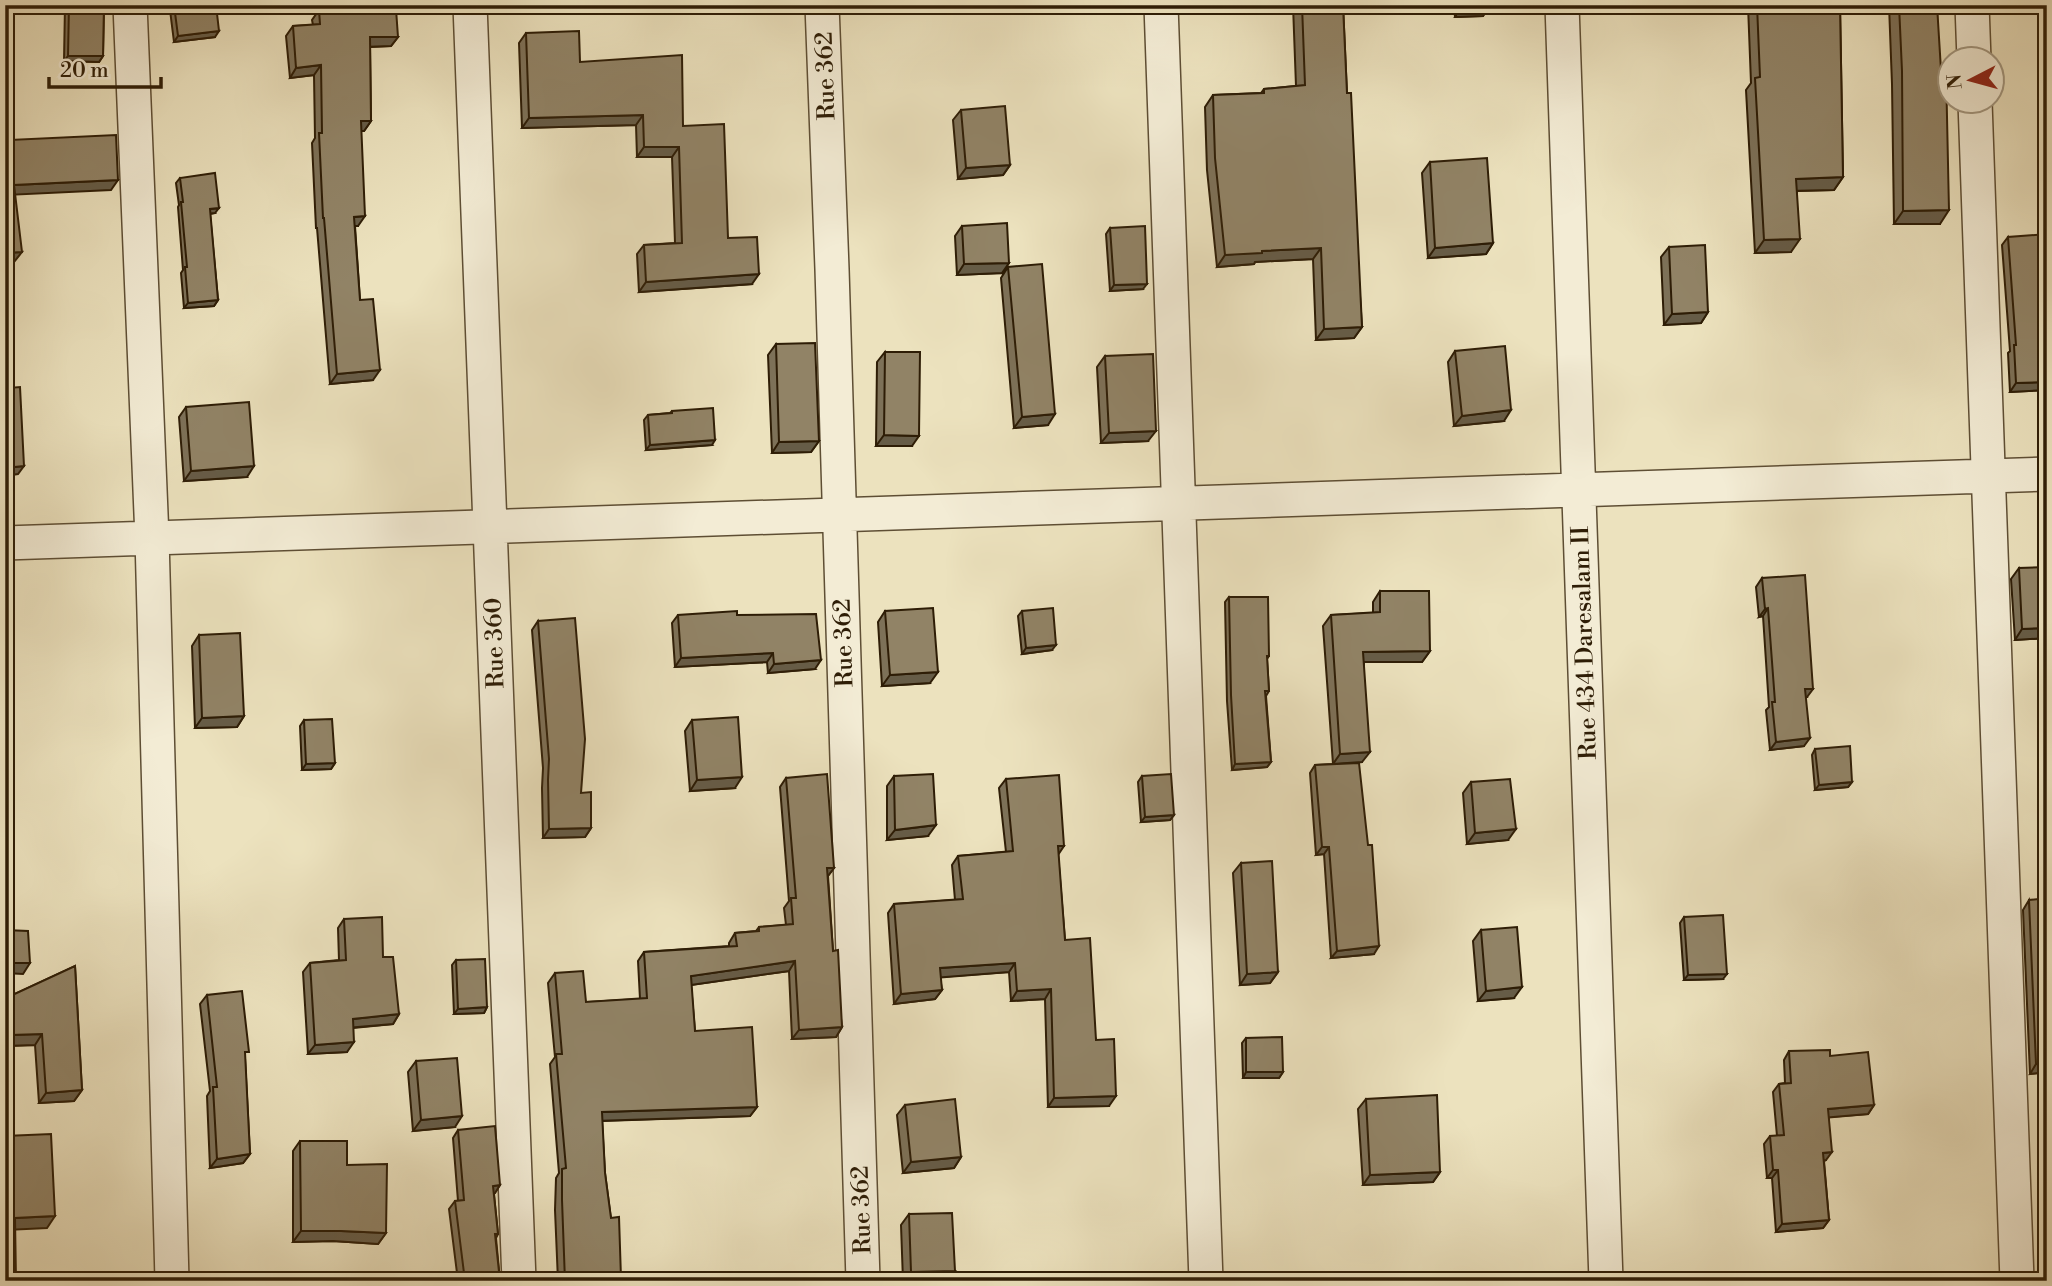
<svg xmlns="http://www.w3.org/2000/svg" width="2052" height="1286" font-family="'Libre Bodoni',serif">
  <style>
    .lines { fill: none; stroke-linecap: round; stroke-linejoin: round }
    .minor-casing { stroke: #5e4e34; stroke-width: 36 }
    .minor { stroke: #f3ecd5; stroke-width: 33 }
    .wall { fill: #7d7158; stroke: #2e1d06; stroke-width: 2 }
    .shaded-wall { fill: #665c47; stroke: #2e1d06; stroke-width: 2 }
    .building { fill: #918366; stroke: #2e1d06; stroke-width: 2 }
    .labels { text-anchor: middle; stroke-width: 5; stroke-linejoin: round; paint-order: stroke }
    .street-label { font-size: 24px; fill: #2e1d06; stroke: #f3ecd5 }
  </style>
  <rect width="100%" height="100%" fill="#ece2be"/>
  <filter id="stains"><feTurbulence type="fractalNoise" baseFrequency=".00286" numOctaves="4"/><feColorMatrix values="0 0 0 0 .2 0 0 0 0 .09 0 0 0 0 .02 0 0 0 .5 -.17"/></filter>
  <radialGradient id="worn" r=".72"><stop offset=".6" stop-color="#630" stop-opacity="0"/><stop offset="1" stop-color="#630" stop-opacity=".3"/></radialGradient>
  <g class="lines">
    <!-- minor casing -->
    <g class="minor-casing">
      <path id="minor" d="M 130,5 L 152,538 L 172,1281
        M 470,5 L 519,1281
        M 822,5 L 832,269 L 863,1281
        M 1161,5 L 1206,1281
        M 1562,5 L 1606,1281
        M 1972,5 L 1974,60
        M 1975,102 L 2017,1281
        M 5,543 L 2047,474"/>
    </g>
    <!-- minor -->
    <use href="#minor" class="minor"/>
  </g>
  <!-- wall -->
  <path class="wall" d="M 65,5 L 104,5 L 103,56 L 99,62 L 64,61 Z
    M 172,5 L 216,5 L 215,37 L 174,42 L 170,10 Z
    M 1293,5 L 1343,5 L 1347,93 L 1362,327 L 1354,338 L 1316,340 L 1313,259 L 1255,262 L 1254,264 L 1217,267 L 1207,170 L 1205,107 L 1213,95 L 1261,93 L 1264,89 L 1296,86 Z
    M 1454,5 L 1487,5 L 1483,16 L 1455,17 Z
    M 1748,5 L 1840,5 L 1843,177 L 1834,190 L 1797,191 L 1791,252 L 1755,253 L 1746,90 L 1751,83 Z
    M 1889,5 L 1937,5 L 1940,224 L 1894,224 L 1892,84 Z
    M 319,10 L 398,37 L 391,46 L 370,47 L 371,121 L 364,131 L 361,131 L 358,226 L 355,226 L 360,300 L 373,380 L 330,384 L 317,228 L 316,228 L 312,143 L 315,138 L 314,75 L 290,78 L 286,36 L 293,26 L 313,25 L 312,20 Z
    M 526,33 L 580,62 L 683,126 L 728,238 L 752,284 L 639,292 L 637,254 L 644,245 L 675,243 L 672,157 L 637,157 L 636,125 L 522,128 L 519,43 Z
    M 961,110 L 1010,165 L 1003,175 L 958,179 L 953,120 Z
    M 1430,162 L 1493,243 L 1486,254 L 1428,258 L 1422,173 Z
    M 180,178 L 215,213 L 210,214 L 218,300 L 214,306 L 184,308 L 181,273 L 183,270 L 178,207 L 179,205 L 176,183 Z
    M 962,226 L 1009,263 L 1002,273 L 957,275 L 955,236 Z
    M 1110,228 L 1143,289 L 1110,291 L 1106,234 Z
    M 2008,237 L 2047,390 L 2010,392 L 2008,353 L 2010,351 L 2002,245 Z
    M 1669,247 L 1708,312 L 1701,323 L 1664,325 L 1661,257 Z
    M 1008,267 L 1048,425 L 1014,428 L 1001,278 Z
    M 776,344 L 819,441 L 811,452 L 772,453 L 768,355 Z
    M 1455,351 L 1504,421 L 1454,426 L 1448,362 Z
    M 885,352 L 912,446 L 876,446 L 877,362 Z
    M 1105,356 L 1148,441 L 1101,443 L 1097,367 Z
    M 186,407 L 247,477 L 184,481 L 179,417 Z
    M 672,411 L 712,445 L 646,450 L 644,420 L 648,415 L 670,413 Z
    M 2019,568 L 2047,638 L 2015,640 L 2011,579 Z
    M 1762,578 L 1807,697 L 1805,697 L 1804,746 L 1770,750 L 1766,710 L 1769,707 L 1763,616 L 1759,617 L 1756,587 Z
    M 1380,591 L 1430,651 L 1422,662 L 1364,662 L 1362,762 L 1347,763 L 1374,954 L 1331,958 L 1324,854 L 1316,855 L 1310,773 L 1315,765 L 1333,764 L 1323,626 L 1331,615 L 1373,613 L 1373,602 Z
    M 1229,597 L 1269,656 L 1267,659 L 1269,691 L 1266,696 L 1271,762 L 1267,767 L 1232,770 L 1227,701 L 1225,602 Z
    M 885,611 L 930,683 L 882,686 L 878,622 Z
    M 1022,611 L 1052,650 L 1022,654 L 1018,616 Z
    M 678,615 L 737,615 L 815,669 L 768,673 L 767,662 L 675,667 L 672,623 Z
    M 538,621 L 581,793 L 591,828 L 585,837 L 543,838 L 542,788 L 543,768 L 532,630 Z
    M 199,635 L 244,716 L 237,727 L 195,728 L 192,646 Z
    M 304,720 L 335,763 L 331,769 L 302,770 L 300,726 Z
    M 692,720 L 735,788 L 690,791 L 685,731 Z
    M 1815,749 L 1852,782 L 1848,787 L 1815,790 L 1812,755 Z
    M 894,776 L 928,836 L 887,840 L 887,786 Z
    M 1142,776 L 1174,815 L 1170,820 L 1141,822 L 1138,782 Z
    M 786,778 L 834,868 L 828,876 L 833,951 L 842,1027 L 836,1037 L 792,1039 L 789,971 L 691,985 L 695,1031 L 757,1107 L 750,1116 L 602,1121 L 605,1173 L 619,1281 L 558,1281 L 555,1210 L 556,1178 L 559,1173 L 550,1064 L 555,1057 L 548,983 L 555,973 L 586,1002 L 640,999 L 638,961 L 644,952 L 729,946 L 729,943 L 735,933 L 756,931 L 759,927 L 786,925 L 784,908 L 789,901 L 780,787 Z
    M 1006,779 L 1058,854 L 1065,940 L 1096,1040 L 1109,1106 L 1048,1107 L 1045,999 L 1011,1001 L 1009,972 L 940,977 L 942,990 L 935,999 L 894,1004 L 888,913 L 894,904 L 955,900 L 952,865 L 958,856 L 1006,852 L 999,788 Z
    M 1471,782 L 1508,840 L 1467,844 L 1463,793 Z
    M 1241,863 L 1278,972 L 1270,983 L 1240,985 L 1233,873 Z
    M 2029,900 L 2047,1072 L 2030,1074 L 2023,910 Z
    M 1684,917 L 1723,979 L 1684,980 L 1680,923 Z
    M 344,919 L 383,957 L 399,1014 L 393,1024 L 353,1028 L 347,1052 L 308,1054 L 303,972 L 310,963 L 339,960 L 338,928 Z
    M 1481,930 L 1514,998 L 1478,1001 L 1473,941 Z
    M 456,960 L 487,1007 L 484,1013 L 454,1014 L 452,965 Z
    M 75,966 L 82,1090 L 74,1101 L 39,1103 L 35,1045 L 5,1046 L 5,1001 L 8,997 Z
    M 207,995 L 245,1058 L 250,1154 L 243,1163 L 210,1168 L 207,1096 L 210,1091 L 200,1004 Z
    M 1246,1038 L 1283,1072 L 1279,1078 L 1243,1078 L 1242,1043 Z
    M 1789,1051 L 1830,1056 L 1874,1105 L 1868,1114 L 1829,1117 L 1826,1160 L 1824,1161 L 1829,1220 L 1823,1228 L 1776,1232 L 1772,1178 L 1767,1178 L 1764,1144 L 1770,1136 L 1777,1136 L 1773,1092 L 1779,1084 L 1785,1083 L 1784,1060 Z
    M 416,1061 L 455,1127 L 413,1131 L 408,1072 Z
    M 1366,1099 L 1440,1172 L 1433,1182 L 1363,1185 L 1358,1109 Z
    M 905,1105 L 961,1157 L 954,1168 L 903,1173 L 897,1115 Z
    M 458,1130 L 500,1185 L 494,1194 L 498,1234 L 496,1238 L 500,1281 L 458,1281 L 449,1209 L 455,1201 L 458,1201 L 453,1138 Z
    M 300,1141 L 347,1165 L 386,1233 L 378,1244 L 333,1241 L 293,1242 L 293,1151 Z
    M 909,1214 L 948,1281 L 903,1281 L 901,1225 Z"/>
  <!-- shaded-wall -->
  <path class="shaded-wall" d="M 1487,11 L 1483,16 L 1455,17 L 1458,12 Z
    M 219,31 L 215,37 L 174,42 L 178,36 Z
    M 6,36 L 13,36 L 6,46 Z
    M 370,37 L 398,37 L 391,46 L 363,47 Z
    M 68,56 L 103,56 L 99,62 L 64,61 Z
    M 321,65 L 314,75 L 290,78 L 296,68 Z
    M 643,115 L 636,125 L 522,128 L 529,118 Z
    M 361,121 L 371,121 L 364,131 L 354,131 Z
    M 644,147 L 679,147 L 672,157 L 637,157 Z
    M 1010,165 L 1003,175 L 958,179 L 966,168 Z
    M 1843,177 L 1834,190 L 1788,191 L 1796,179 Z
    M 118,180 L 111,190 L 7,195 L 14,185 Z
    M 219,208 L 215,213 L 206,214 L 210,209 Z
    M 1949,210 L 1940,224 L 1894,224 L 1903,211 Z
    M 365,216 L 358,226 L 348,226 L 354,217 Z
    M 1800,239 L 1791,252 L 1755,253 L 1764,240 Z
    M 1493,243 L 1486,254 L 1428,258 L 1435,248 Z
    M 1321,248 L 1313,259 L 1255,262 L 1254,264 L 1217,267 L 1225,255 L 1262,251 Z
    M 22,252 L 14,262 L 5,263 L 5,253 Z
    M 1009,263 L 1002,273 L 957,275 L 964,264 Z
    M 759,274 L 752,284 L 639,292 L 646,282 Z
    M 1147,284 L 1143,289 L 1110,291 L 1114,285 Z
    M 218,300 L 214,306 L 184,308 L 188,303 Z
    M 1708,312 L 1701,323 L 1664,325 L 1672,314 Z
    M 1362,327 L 1354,338 L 1316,340 L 1324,329 Z
    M 380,370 L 373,380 L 330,384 L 337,374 Z
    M 2047,382 L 2047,390 L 2010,392 L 2016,383 Z
    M 1511,410 L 1504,421 L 1454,426 L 1462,416 Z
    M 1055,414 L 1048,425 L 1014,428 L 1022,417 Z
    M 1156,431 L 1148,441 L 1101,443 L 1109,433 Z
    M 884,435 L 919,436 L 912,446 L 876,446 Z
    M 715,440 L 712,445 L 646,450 L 650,445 Z
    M 819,441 L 811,452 L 772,453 L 779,442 Z
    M 24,466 L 18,474 L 5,476 L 5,468 Z
    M 254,466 L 247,477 L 184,481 L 191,471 Z
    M 1768,608 L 1763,616 L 1759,617 L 1765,609 Z
    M 2047,628 L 2047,638 L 2015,640 L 2022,629 Z
    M 1056,645 L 1052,650 L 1022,654 L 1026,648 Z
    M 1430,651 L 1422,662 L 1356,662 L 1363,652 Z
    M 773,653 L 767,662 L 675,667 L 681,658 Z
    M 821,660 L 815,669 L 768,673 L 774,664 Z
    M 938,672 L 930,683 L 882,686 L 890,675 Z
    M 1805,689 L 1813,689 L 1807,697 L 1799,697 Z
    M 244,716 L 237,727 L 195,728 L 202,718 Z
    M 1810,738 L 1804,746 L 1770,750 L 1776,742 Z
    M 1370,752 L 1362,762 L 1333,764 L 1340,754 Z
    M 1271,762 L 1267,767 L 1232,770 L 1235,764 Z
    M 335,763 L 331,769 L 302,770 L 306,764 Z
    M 742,777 L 735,788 L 690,791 L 697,780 Z
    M 1852,782 L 1848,787 L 1815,790 L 1819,785 Z
    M 1174,815 L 1170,820 L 1141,822 L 1145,817 Z
    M 936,825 L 928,836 L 887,840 L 895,830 Z
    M 591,828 L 585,837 L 543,838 L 549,829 Z
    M 1516,829 L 1508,840 L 1467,844 L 1475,833 Z
    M 1058,846 L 1064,846 L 1058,855 Z
    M 1322,847 L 1329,847 L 1324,854 L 1316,855 Z
    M 827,868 L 834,868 L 827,877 Z
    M 1379,946 L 1374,954 L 1331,958 L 1337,951 Z
    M 795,961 L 789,971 L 684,986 L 691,976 Z
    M 5,963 L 30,963 L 23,974 L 5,973 Z
    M 1015,963 L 1009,972 L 933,978 L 940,968 Z
    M 1278,972 L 1270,983 L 1240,985 L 1247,974 Z
    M 1727,974 L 1723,979 L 1684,980 L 1688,975 Z
    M 1522,987 L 1514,998 L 1478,1001 L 1486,991 Z
    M 1051,989 L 1045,999 L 1011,1001 L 1017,991 Z
    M 942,990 L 935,999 L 894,1004 L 901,994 Z
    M 487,1007 L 484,1013 L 454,1014 L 458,1009 Z
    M 399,1014 L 393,1024 L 346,1028 L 353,1019 Z
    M 842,1027 L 836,1037 L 792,1039 L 799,1030 Z
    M 42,1034 L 35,1045 L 5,1046 L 5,1042 L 10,1035 Z
    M 354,1042 L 347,1052 L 308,1054 L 315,1045 Z
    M 2036,1064 L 2047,1064 L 2047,1072 L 2030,1074 Z
    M 1246,1072 L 1283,1072 L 1279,1078 L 1243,1078 Z
    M 82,1090 L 74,1101 L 39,1103 L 46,1093 Z
    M 1116,1096 L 1109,1106 L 1048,1107 L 1054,1098 Z
    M 1874,1105 L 1868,1114 L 1822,1118 L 1828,1109 Z
    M 757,1107 L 750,1116 L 595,1121 L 602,1112 Z
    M 462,1116 L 455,1127 L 413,1131 L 421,1120 Z
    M 1832,1152 L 1826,1160 L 1818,1161 L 1823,1153 Z
    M 250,1154 L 243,1163 L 210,1168 L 217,1159 Z
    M 961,1157 L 954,1168 L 903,1173 L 911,1162 Z
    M 1773,1170 L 1778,1170 L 1772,1178 L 1767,1178 Z
    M 1440,1172 L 1433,1182 L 1363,1185 L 1370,1175 Z
    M 500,1185 L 495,1193 L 487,1194 L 493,1186 Z
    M 55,1216 L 47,1228 L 7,1230 L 15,1218 Z
    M 1829,1220 L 1823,1228 L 1776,1232 L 1782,1224 Z
    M 301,1231 L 341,1231 L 386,1233 L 378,1244 L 333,1241 L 293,1242 Z
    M 955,1271 L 948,1281 L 905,1281 L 911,1272 Z
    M 621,1278 L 619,1281 L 565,1281 Z"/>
  <!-- building -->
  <path class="building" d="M 5,5 L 11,5 L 13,36 L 6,36 L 10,140 L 116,135 L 118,180 L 14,185 L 22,252 L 5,253 Z
    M 69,5 L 104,5 L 103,56 L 68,56 Z
    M 174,5 L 216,5 L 219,31 L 178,36 Z
    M 1302,5 L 1343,5 L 1347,93 L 1351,93 L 1362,327 L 1324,329 L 1321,248 L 1262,251 L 1262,253 L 1225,255 L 1215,158 L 1213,95 L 1264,93 L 1264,89 L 1305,85 Z
    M 1458,5 L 1487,5 L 1487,11 L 1458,12 Z
    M 1757,5 L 1840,5 L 1843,177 L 1796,179 L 1800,239 L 1764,240 L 1755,78 L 1760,77 Z
    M 1899,5 L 1937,5 L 1941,70 L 1946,70 L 1949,210 L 1903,211 L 1902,71 Z
    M 396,9 L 398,37 L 370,37 L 371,121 L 361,121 L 365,216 L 354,217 L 360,300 L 373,299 L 380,370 L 337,374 L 324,218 L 323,218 L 319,133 L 322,133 L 321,65 L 296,68 L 293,26 L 320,24 L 319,10 Z
    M 579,31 L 580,62 L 682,55 L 683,126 L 724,124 L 728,238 L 757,237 L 759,274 L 646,282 L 644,245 L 682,243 L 679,147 L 644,147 L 643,115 L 529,118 L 526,33 Z
    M 1005,106 L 1010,165 L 966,168 L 961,110 Z
    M 1487,158 L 1493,243 L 1435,248 L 1430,162 Z
    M 215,173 L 219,208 L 210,209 L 218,300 L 188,303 L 185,267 L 187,267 L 181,202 L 183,202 L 180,178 Z
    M 1007,223 L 1009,263 L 964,264 L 962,226 Z
    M 1145,226 L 1147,284 L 1114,285 L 1110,228 Z
    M 2047,234 L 2047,382 L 2016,383 L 2014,345 L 2016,345 L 2008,237 Z
    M 1705,245 L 1708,312 L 1672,314 L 1669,247 Z
    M 1042,264 L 1055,414 L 1022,417 L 1008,267 Z
    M 5,340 L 9,388 L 20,387 L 24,466 L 5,468 Z
    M 815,343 L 819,441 L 779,442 L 776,344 Z
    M 1505,346 L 1511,410 L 1462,416 L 1455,351 Z
    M 885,352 L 920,352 L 919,436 L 884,435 Z
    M 1153,354 L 1156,431 L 1109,433 L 1105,356 Z
    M 249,402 L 254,466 L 191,471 L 186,407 Z
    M 713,408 L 715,440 L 650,445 L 648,415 L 672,413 L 672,411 Z
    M 2047,567 L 2047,628 L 2022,629 L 2019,568 Z
    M 1805,575 L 1813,689 L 1805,689 L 1810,738 L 1776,742 L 1772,702 L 1775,702 L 1768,608 L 1765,609 L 1762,578 Z
    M 1380,591 L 1429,591 L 1430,651 L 1363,652 L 1370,752 L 1340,754 L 1331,615 L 1380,612 Z
    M 1229,597 L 1268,597 L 1269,656 L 1267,656 L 1269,691 L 1265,691 L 1271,762 L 1235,764 L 1231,695 Z
    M 933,608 L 938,672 L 890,675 L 885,611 Z
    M 1053,608 L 1056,645 L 1026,648 L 1022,611 Z
    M 737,611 L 737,615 L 816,614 L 821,660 L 774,664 L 773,653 L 681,658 L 678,615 Z
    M 575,618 L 585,739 L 581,793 L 591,792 L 591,828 L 549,829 L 548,780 L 549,759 L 538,621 Z
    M 240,633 L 244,716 L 202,718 L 199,635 Z
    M 738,717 L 742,777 L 697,780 L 692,720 Z
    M 332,719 L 335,763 L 306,764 L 304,720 Z
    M 1850,746 L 1852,782 L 1819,785 L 1815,749 Z
    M 1359,763 L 1368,845 L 1372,845 L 1379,946 L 1337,951 L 1329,847 L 1322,847 L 1315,765 Z
    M 827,774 L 834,868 L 827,868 L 833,951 L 838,950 L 842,1027 L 799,1030 L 795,961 L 691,976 L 695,1031 L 752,1027 L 757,1107 L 602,1112 L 605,1173 L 611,1218 L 619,1217 L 621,1278 L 565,1281 L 562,1200 L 562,1169 L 566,1168 L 556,1054 L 562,1054 L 555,973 L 583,971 L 586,1002 L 647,998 L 644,952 L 737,946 L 735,933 L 759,931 L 759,927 L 793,924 L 791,898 L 796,898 L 786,778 Z
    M 933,774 L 936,825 L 895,830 L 894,776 Z
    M 1171,774 L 1174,815 L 1145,817 L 1142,776 Z
    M 1059,775 L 1064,846 L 1058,846 L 1065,940 L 1090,938 L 1096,1040 L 1114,1039 L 1116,1096 L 1054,1098 L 1051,989 L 1017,991 L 1015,963 L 940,968 L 942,990 L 901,994 L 894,904 L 963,899 L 958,856 L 1013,851 L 1006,779 Z
    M 1510,779 L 1516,829 L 1475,833 L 1471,782 Z
    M 1272,861 L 1278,972 L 1247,974 L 1241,863 Z
    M 2047,898 L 2047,1064 L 2036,1064 L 2029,900 Z
    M 1723,915 L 1727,974 L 1688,975 L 1684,917 Z
    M 382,917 L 383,957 L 393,957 L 399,1014 L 353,1019 L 354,1042 L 315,1045 L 310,963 L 346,960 L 344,919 Z
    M 1517,927 L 1522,987 L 1486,991 L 1481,930 Z
    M 5,930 L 28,931 L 30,963 L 5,963 Z
    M 485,959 L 487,1007 L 458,1009 L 456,960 Z
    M 75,966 L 82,1090 L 46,1093 L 42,1034 L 10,1035 L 8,997 Z
    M 242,991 L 249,1052 L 245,1052 L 250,1154 L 217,1159 L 213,1087 L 217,1087 L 207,995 Z
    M 1282,1037 L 1283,1072 L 1246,1072 L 1246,1038 Z
    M 1830,1050 L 1830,1056 L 1868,1052 L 1874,1105 L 1828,1109 L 1832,1152 L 1823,1153 L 1829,1220 L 1782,1224 L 1778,1170 L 1773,1170 L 1770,1136 L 1784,1135 L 1779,1084 L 1791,1083 L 1789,1051 Z
    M 457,1058 L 462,1116 L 421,1120 L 416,1061 Z
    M 1437,1095 L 1440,1172 L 1370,1175 L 1366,1099 Z
    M 955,1099 L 961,1157 L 911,1162 L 905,1105 Z
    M 495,1126 L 500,1185 L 493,1186 L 498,1234 L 495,1234 L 500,1281 L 465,1281 L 455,1201 L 464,1200 L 458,1130 Z
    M 51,1134 L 55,1216 L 15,1218 L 16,1281 L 5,1281 L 5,1136 Z
    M 300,1141 L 347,1141 L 347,1165 L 387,1164 L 386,1233 L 341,1231 L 301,1231 Z
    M 952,1213 L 955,1271 L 911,1272 L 909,1214 Z"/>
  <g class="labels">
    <!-- street labels -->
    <g class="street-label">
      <text transform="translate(825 76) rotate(-92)" y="8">Rue 362</text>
      <text transform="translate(494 643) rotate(-92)" y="8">Rue 360</text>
      <text transform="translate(843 643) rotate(-92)" y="8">Rue 362</text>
      <text transform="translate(1584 643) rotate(-92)" y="8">Rue 434 Daresalam II</text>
      <text transform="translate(861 1210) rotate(-92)" y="8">Rue 362</text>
    </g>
  </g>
  <!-- margin -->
  <rect width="2052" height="1286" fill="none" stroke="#ece2be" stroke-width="28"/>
  <rect x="7" y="7" width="2038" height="1272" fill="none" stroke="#2e1d06" stroke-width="3.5"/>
  <rect x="14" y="14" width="2024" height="1258" fill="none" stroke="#2e1d06" stroke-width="2"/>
  <!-- north arrow -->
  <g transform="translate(1971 80) rotate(264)"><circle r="33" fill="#f3ecd5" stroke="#a49982" stroke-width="2"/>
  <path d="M0-5L12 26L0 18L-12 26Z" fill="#8f2418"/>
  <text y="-10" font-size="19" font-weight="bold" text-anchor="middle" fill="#2e1d06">N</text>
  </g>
  <!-- scale -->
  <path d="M49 77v10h112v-10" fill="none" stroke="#2e1d06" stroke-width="3.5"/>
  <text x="60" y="77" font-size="21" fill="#2e1d06" stroke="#f3ecd5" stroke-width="5" paint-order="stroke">20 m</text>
  <rect width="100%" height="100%" filter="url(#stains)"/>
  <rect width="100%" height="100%" fill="url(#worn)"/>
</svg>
